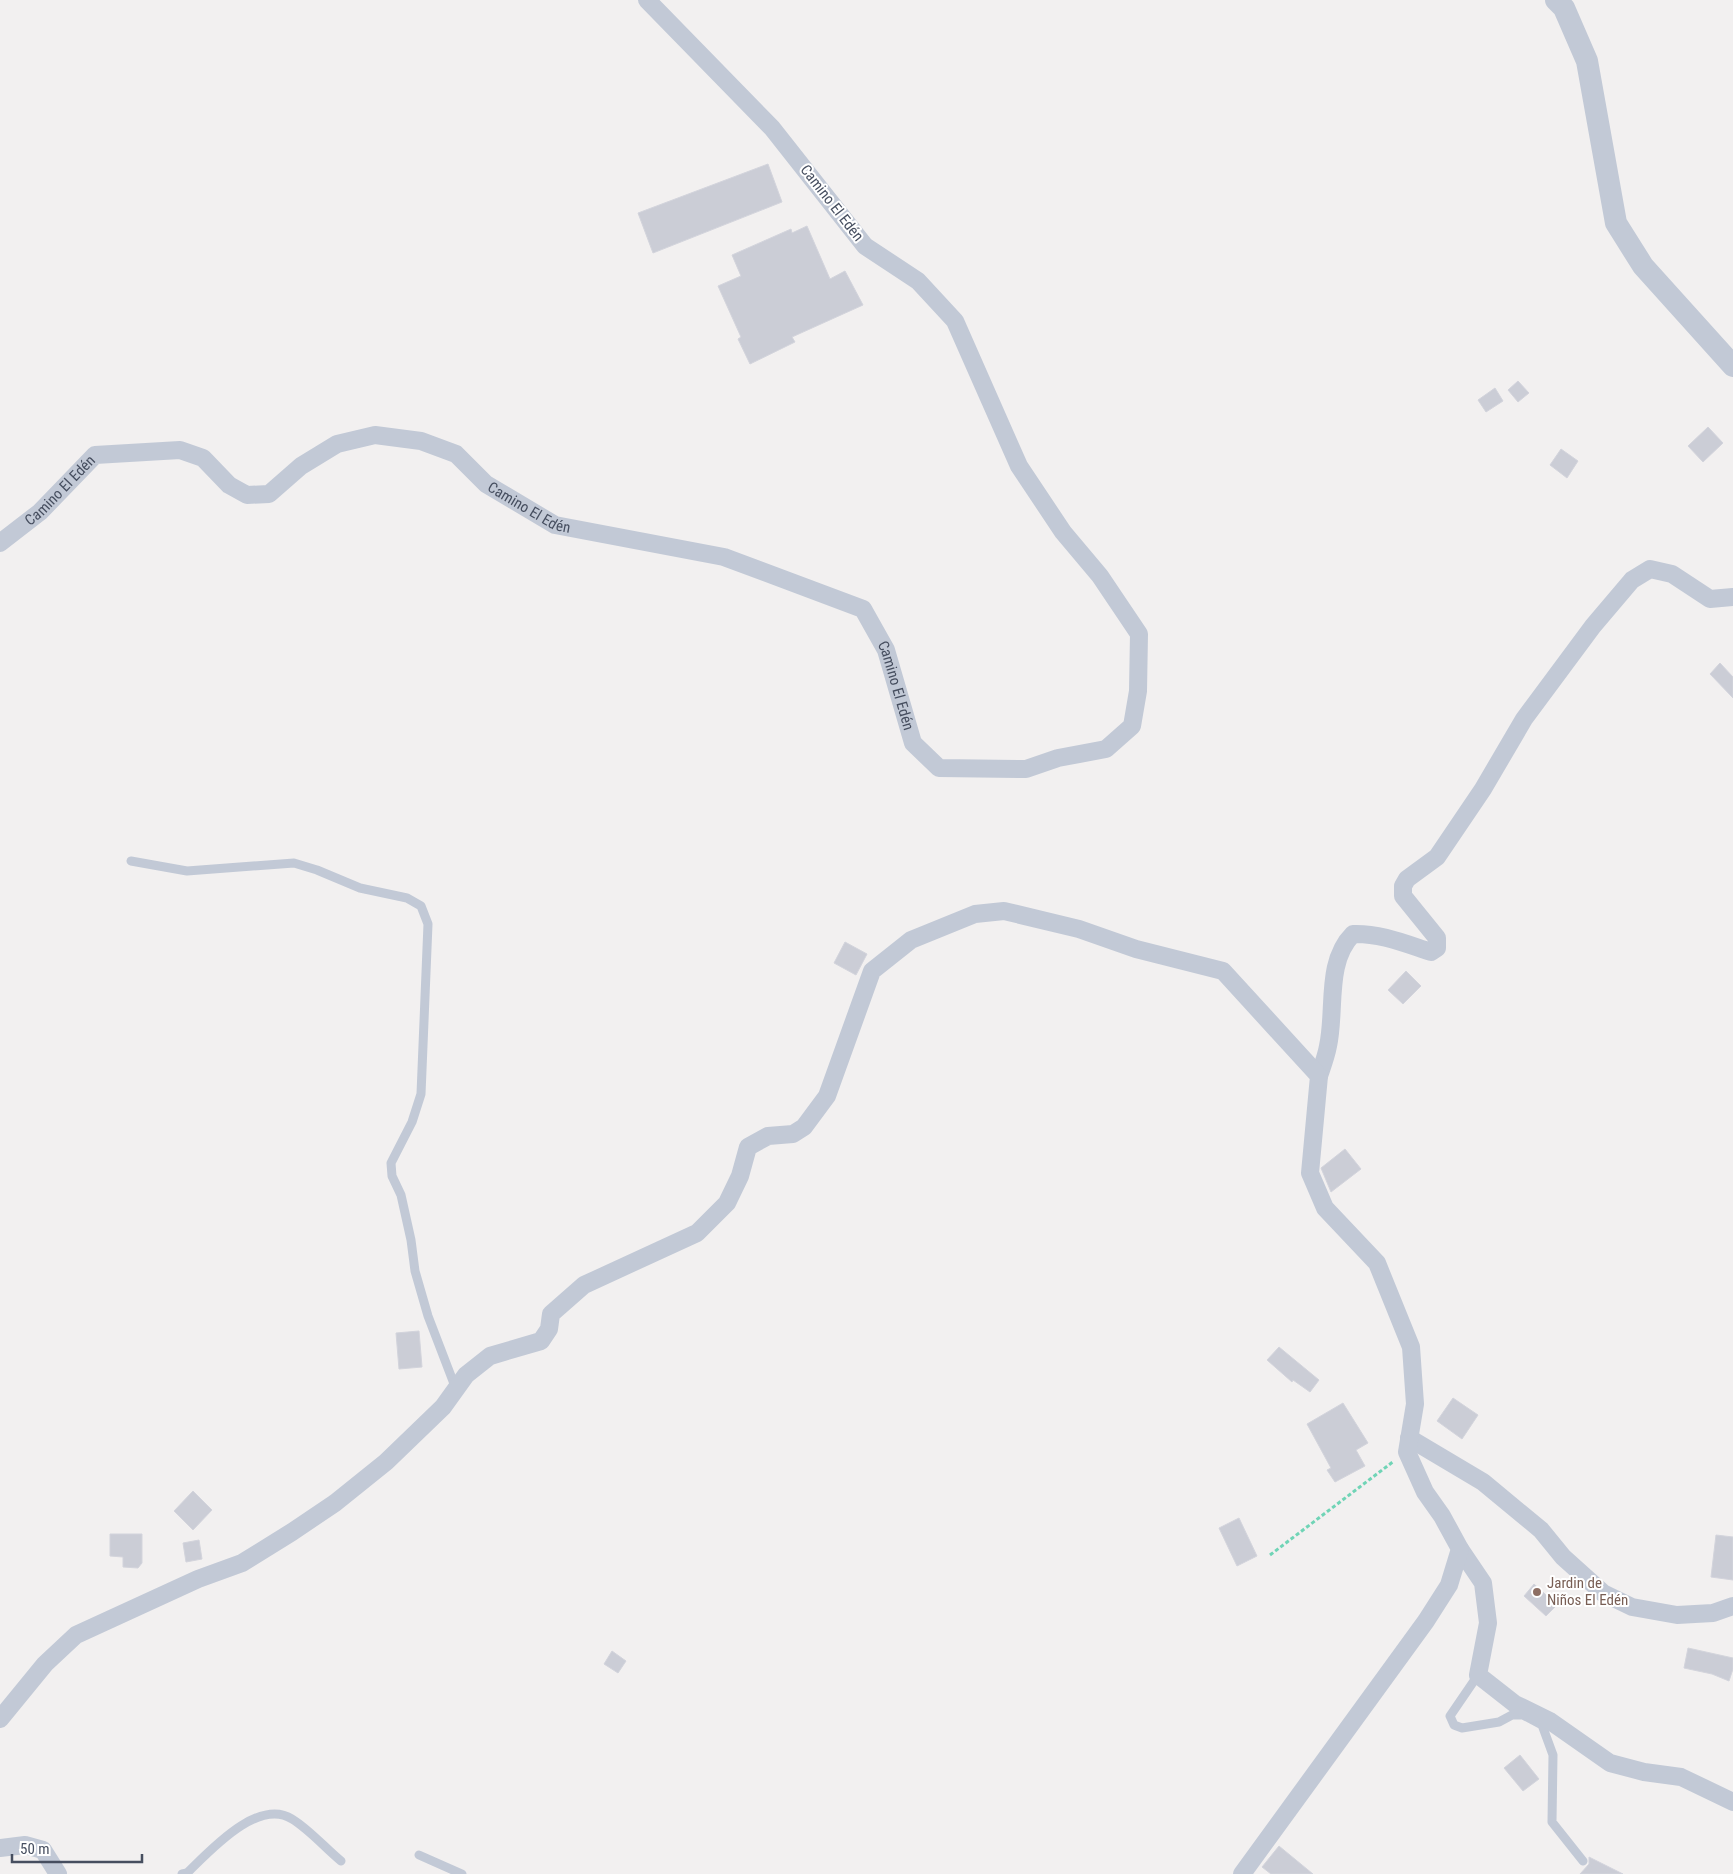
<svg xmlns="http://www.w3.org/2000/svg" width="1733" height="1874" font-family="'Roboto Condensed',sans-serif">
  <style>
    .building { fill: #cbcdd6; stroke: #d3d4dc }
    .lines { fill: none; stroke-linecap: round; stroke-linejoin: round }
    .path { stroke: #70d4b6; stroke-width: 3; stroke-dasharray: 4 2.5; stroke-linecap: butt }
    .service { stroke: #c2c9d6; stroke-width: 9 }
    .minor { stroke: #c2c9d6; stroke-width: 18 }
    .tertiary { stroke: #c2c9d6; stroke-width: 22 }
    .education-dot { fill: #8d6e63; stroke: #fff; stroke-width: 2 }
    .labels { text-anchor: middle; stroke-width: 4; stroke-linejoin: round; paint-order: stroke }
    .street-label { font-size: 15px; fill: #464e5f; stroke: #fff }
    .education-label { font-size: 15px; fill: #785e54; stroke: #fff; text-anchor: start }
  </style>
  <rect width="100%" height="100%" fill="#f2f0f0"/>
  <!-- building -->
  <path class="building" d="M 768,164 L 782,202 L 653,253 L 638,213 Z
    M 807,226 L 830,279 L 845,271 L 863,305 L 792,337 L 795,342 L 750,364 L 738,339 L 741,337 L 718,286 L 741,276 L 732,255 L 791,229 L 792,233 Z
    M 1518,381 L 1529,393 L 1518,402 L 1508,390 Z
    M 1495,388 L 1503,401 L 1486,412 L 1478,400 Z
    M 1708,427 L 1723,443 L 1703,462 L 1688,446 Z
    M 1561,449 L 1578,461 L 1567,478 L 1550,465 Z
    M 1720,663 L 1733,677 L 1733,698 L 1710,674 Z
    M 845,942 L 867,954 L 856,975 L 834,963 Z
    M 1406,971 L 1421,986 L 1403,1004 L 1388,990 Z
    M 1345,1149 L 1361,1169 L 1331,1192 L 1321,1168 Z
    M 419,1331 L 422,1367 L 399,1369 L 396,1333 Z
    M 1279,1347 L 1319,1380 L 1310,1392 L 1293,1380 L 1292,1382 L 1267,1360 Z
    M 1453,1398 L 1478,1415 L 1462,1439 L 1437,1421 Z
    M 1343,1403 L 1368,1443 L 1356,1450 L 1365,1466 L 1335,1482 L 1327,1470 L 1331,1468 L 1307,1424 Z
    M 193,1491 L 212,1510 L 193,1530 L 174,1511 Z
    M 1239,1518 L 1257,1556 L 1237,1566 L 1219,1528 Z
    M 110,1534 L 142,1534 L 142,1563 L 138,1568 L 123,1567 L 123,1557 L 110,1556 Z
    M 1716,1535 L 1733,1537 L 1733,1580 L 1711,1577 Z
    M 199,1540 L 202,1559 L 186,1562 L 183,1543 Z
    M 1534,1584 L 1557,1605 L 1546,1616 L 1524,1596 Z
    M 1688,1648 L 1733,1658 L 1733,1669 L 1729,1681 L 1712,1674 L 1684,1668 Z
    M 612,1651 L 626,1661 L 618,1673 L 604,1664 Z
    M 1520,1755 L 1539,1779 L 1523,1791 L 1504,1768 Z
    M 1279,1846 L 1313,1874 L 1271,1874 L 1262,1867 Z
    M 1589,1857 L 1623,1874 L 1580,1874 L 1589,1864 Z"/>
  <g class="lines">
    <!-- path -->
    <path class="path" d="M 1270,1555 L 1394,1461"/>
    <!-- service -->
    <path class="service" d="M 131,861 L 187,871 L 294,863 L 317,870 L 360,888 L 407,898 L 421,906 L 428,924 L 421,1094 L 412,1122 L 391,1163 L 392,1176 L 401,1195 L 411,1240 L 415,1271 L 428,1316 L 456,1389
      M 1478,1675 L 1450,1716 L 1454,1725 L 1462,1728 L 1499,1722 L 1512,1715 L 1523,1715 L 1542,1725 L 1553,1755 L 1552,1822 L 1583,1861
      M 419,1855 L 462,1874
      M 182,1874 L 187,1873 C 209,1852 258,1797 292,1819 C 310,1830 325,1848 341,1861"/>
    <!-- minor -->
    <g class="minor">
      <path id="s1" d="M 0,543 L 40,512 L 95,455 L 180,450 L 203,458 L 229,485 L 247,495 L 269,494 L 301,466 L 337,444 L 375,435 L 421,441 L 456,454 L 486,484 L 555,525 L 724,557 L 863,609 L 886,650 L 913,743 L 939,768 L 1026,769 L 1058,758 L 1106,749 L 1132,726 L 1138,691 L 1139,634 L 1100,576 L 1063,532 L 1019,466 L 955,321 L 918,281 L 865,246 L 772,128 L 647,0"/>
      <path d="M 1319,1076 C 1322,1067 1326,1057 1328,1046 C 1336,1010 1325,962 1353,934 C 1380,933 1406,944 1431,952 L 1437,948 L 1437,938 L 1403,896 L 1403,886 L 1407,879 L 1437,857 L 1483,789 L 1524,719 L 1593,626 L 1632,580 L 1650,569 L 1672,574 L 1710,599 L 1733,597"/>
      <path d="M 1409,1438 L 1483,1482 L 1541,1530 L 1563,1557 L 1603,1593 L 1632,1607 L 1677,1615 L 1713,1613 L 1733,1606"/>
      <path d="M 1460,1549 L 1483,1583 L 1488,1623 L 1478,1675 L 1515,1704 L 1550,1721 L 1610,1763 L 1644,1772 L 1681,1777 L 1733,1802"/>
      <path d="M 0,1719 L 45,1664 L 76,1635 L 198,1579 L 242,1563 L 292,1532 L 335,1503 L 386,1462 L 443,1407 L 466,1375 L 490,1356 L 541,1341 L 549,1329 L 551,1314 L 584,1285 L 697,1233 L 727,1203 L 740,1176 L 748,1147 L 768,1136 L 793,1134 L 804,1127 L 827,1096 L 872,971 L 911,940 L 975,914 L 1004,911 L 1079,929 L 1136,949 L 1223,971 L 1319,1076 L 1310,1173 L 1325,1208 L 1377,1263 L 1411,1347 L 1415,1404 L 1407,1452 L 1425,1492 L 1442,1516 L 1460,1549 L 1449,1585 L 1426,1621 L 1242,1874"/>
      <path d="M 0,1848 L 25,1845 L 43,1850 L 58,1874"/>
    </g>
    <!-- tertiary -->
    <path class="tertiary" d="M 1556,0 L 1564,8 L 1587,61 L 1616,223 L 1643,266 L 1733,366"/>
  </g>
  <!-- markers -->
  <circle class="education-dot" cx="1537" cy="1592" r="5"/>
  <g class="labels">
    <!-- street labels -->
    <g class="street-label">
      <text transform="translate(832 203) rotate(52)" y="5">Camino El Edén</text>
      <text dy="5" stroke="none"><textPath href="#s1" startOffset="80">Camino El Edén</textPath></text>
      <text dy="5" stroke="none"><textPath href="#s1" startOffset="619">Camino El Edén</textPath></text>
      <text dy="5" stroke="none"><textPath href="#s1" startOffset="1054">Camino El Edén</textPath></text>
    </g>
    <!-- education labels -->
    <g class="education-label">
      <text x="1547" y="1588">Jardin de<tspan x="1547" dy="17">Niños El Edén</tspan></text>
    </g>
  </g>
  <!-- scale -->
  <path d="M12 1854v8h130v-8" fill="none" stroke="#464e5f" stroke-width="2.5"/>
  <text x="20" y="1854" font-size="15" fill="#464e5f" stroke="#ffffff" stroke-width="4" paint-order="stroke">50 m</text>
</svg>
